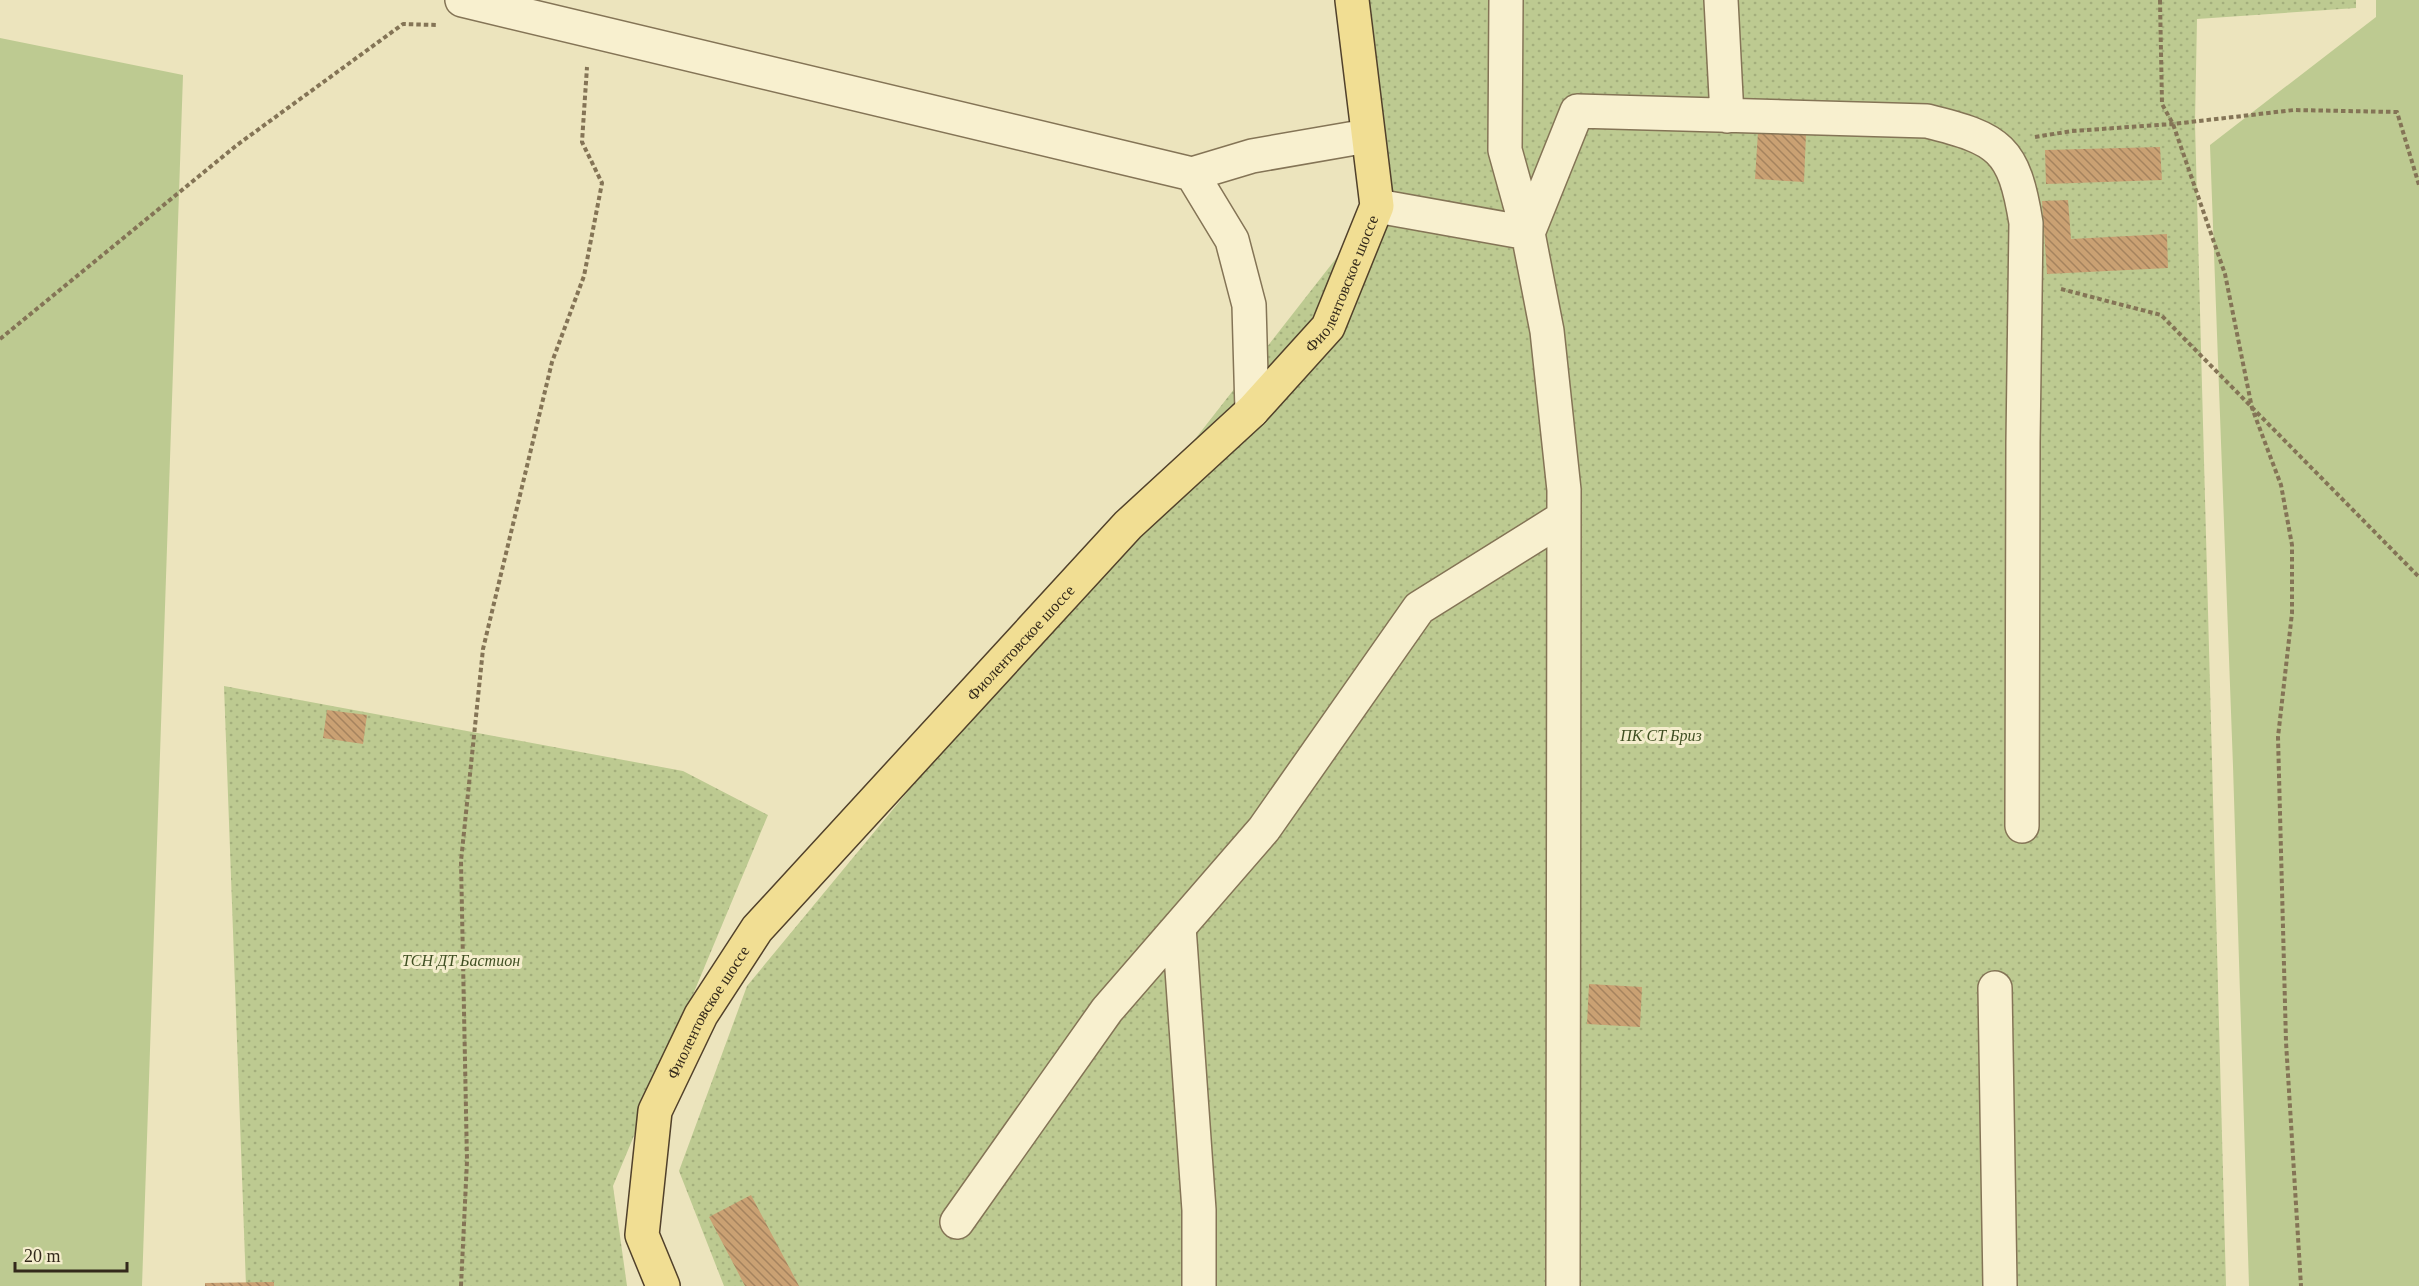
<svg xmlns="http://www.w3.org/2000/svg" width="2419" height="1286" font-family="'Times New Roman',serif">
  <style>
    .grass { fill: #bdca91 }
    .garden { fill: url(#garden-dots) }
    .building { fill: url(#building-back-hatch) }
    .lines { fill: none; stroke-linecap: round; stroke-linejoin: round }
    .minor-casing { stroke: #847456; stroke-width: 36 }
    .major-casing { stroke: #51412b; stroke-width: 36 }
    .path { stroke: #847456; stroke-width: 4; stroke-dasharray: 4.5 3; stroke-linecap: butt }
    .minor { stroke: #f8f0cf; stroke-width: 33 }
    .major { stroke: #f1de93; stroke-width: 33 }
    .labels { text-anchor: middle; stroke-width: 6; stroke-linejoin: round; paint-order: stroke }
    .street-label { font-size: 16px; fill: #33291b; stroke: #f4edcc }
    .park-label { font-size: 16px; font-style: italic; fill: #3f4f22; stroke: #f4edcc }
  </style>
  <defs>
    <pattern id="garden-dots" width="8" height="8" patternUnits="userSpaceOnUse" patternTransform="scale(1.5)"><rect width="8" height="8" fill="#bdca91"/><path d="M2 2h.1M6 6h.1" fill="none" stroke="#a3ae7c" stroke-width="1.8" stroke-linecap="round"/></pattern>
    <pattern id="building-back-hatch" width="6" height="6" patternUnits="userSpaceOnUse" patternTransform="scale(1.5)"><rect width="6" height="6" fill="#caa173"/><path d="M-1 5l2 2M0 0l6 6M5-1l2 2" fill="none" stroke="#a5835e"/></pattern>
  </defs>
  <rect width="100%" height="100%" fill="#ece4bd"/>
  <!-- grass -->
  <path class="grass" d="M 2376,0 L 2419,0 L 2419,1286 L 2249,1286 L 2233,766 L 2210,145 L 2376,17 Z
    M 0,38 L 183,75 L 142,1286 L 0,1286 Z"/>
  <!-- garden -->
  <path class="garden" d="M 1358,0 L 2356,0 L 2356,8 L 2197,19 L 2195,123 L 2226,1286 L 724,1286 L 679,1171 L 747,986 L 1128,525 L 1377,206 Z
    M 224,686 L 683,771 L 768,815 L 613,1186 L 627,1286 L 246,1286 Z"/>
  <!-- building -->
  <path class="building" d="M 1758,132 L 1806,134 L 1804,182 L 1755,179 Z
    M 2160,147 L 2162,180 L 2046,184 L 2045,150 Z
    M 2068,200 L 2071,239 L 2167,234 L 2168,268 L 2047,274 L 2042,201 Z
    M 327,710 L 367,715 L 363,744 L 323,738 Z
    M 1589,984 L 1642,987 L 1640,1027 L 1587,1024 Z
    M 751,1195 L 799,1286 L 745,1286 L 709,1217 Z
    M 274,1282 L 274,1286 L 205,1286 L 205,1283 Z"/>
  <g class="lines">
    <!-- minor casing -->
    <g class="minor-casing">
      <path id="minor" d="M 462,0 L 1192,174 L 1252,156 L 1367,136
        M 1721,0 L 1727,116
        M 1192,174 L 1232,240 L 1249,305 L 1252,411
        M 1377,206 L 1528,233 L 1505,150 L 1506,0
        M 1179,927 L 1199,1210 L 1199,1286
        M 1995,988 L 2000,1286
        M 957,1222 L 1107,1010 L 1264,829 L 1419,608 L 1563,518
        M 1563,1286 L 1564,490 L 1547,331 L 1528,233 L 1577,111 L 1927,121 C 2000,139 2014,148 2026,223 L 2023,443 L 2022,826"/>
    </g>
    <!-- major casing -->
    <g class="major-casing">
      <g id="major">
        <path id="s1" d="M 663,1286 L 642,1235 L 655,1111 L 701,1015 L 757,929 L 1128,525 L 1252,411 L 1328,327 L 1377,206 L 1352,0"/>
      </g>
    </g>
    <!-- path -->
    <path class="path" d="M 2160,0 L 2162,104 L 2173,124 L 2225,274 L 2252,408 L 2281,485 L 2292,545 L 2292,613 L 2278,737 L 2286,1042 L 2301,1286
      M 2035,137 L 2072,131 L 2173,124 L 2294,110 L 2397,112 L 2419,185
      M 2061,289 L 2161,315 L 2419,577
      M 0,339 L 237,145 L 403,24 L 436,25
      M 461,1286 L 467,1161 L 461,861 L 483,649 L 552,362 L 584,276 L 602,183 L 582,142 L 587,67"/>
    <!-- minor -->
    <use href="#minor" class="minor"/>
    <!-- major -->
    <use href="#major" class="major"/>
  </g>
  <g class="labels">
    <!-- street labels -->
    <g class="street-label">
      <text dy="6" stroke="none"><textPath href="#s1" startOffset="1264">Фиолентовское шоссе</textPath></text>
      <text dy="6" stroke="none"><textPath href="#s1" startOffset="778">Фиолентовское шоссе</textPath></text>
      <text dy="6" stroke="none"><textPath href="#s1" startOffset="292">Фиолентовское шоссе</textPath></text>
    </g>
    <!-- park labels -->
    <g class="park-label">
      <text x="1661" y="741">ПК СТ Бриз</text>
      <text x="461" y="966">ТСН ДТ Бастион</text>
    </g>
  </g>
  <!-- scale -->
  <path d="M15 1262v9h112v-9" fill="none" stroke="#33291b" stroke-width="3"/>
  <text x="24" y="1262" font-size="18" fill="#33291b" stroke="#f4edcc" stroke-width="4.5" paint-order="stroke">20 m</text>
</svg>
